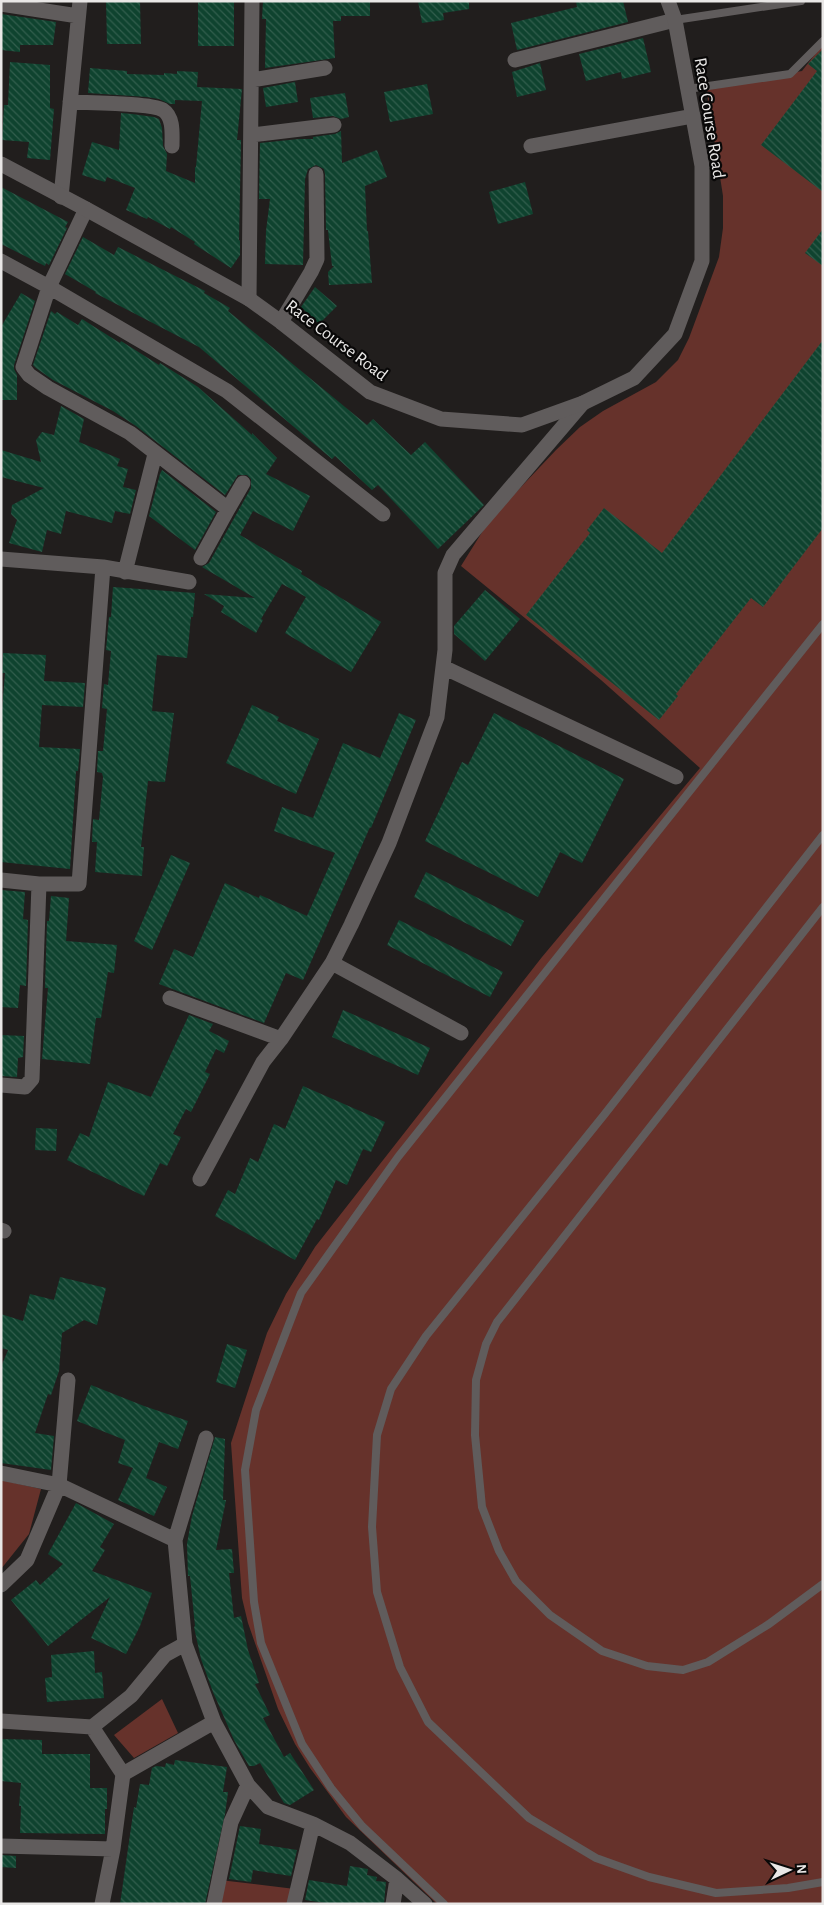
<svg xmlns="http://www.w3.org/2000/svg" width="824" height="1905" font-family="'Alegreya Sans',sans-serif">
  <style>
    .green { fill: #66322b }
    .building { fill: url(#building-back-hatch) }
    .lines { fill: none; stroke-linecap: round; stroke-linejoin: round }
    .service { stroke: #605c5c; stroke-width: 8 }
    .minor { stroke: #605c5c; stroke-width: 15 }
    .tertiary { stroke: #605c5c; stroke-width: 15 }
    .labels { text-anchor: middle; stroke-width: 4.5; stroke-linejoin: round; paint-order: stroke }
    .street-label { font-size: 18px; fill: #e9e7e6; stroke: #090808 }
  </style>
  <defs>
    <pattern id="building-back-hatch" width="6" height="6" patternUnits="userSpaceOnUse" patternTransform="scale(1.25)"><rect width="6" height="6" fill="#0f432f"/><path d="M-1 5l2 2M0 0l6 6M5-1l2 2" fill="none" stroke="#325e4d"/></pattern>
  </defs>
  <rect width="100%" height="100%" fill="#211e1d"/>
  <!-- green -->
  <path class="green" d="M 823,44 L 823,1904 L 437,1904 L 346,1817 L 310,1768 L 295,1744 L 278,1709 L 248,1623 L 242,1598 L 231,1443 L 267,1333 L 286,1294 L 315,1247 L 542,957 L 700,768 L 601,680 L 461,566 L 489,521 L 556,450 L 580,427 L 603,411 L 656,382 L 678,360 L 689,338 L 719,257 L 723,228 L 723,196 L 706,87 L 802,71 Z
    M 1,1480 L 41,1489 L 29,1534 L 1,1569 Z
    M 162,1699 L 178,1733 L 134,1758 L 114,1735 Z
    M 220,1880 L 295,1889 L 293,1904 L 216,1904 Z"/>
  <!-- building -->
  <path class="building" d="M 106,1 L 140,1 L 141,44 L 107,44 Z
    M 198,1 L 234,1 L 234,46 L 198,46 Z
    M 263,1 L 370,1 L 370,16 L 341,16 L 341,21 L 333,21 L 335,58 L 265,68 L 266,19 L 262,19 Z
    M 418,1 L 469,1 L 469,9 L 443,13 L 444,20 L 422,23 Z
    M 576,1 L 623,1 L 628,22 L 517,50 L 511,23 L 577,7 Z
    M 1,14 L 56,22 L 53,45 L 20,45 L 20,52 L 1,50 Z
    M 643,38 L 651,72 L 622,79 L 621,72 L 586,81 L 579,54 Z
    M 823,49 L 823,192 L 761,145 L 817,71 L 808,64 Z
    M 10,62 L 50,65 L 50,108 L 54,109 L 50,160 L 27,158 L 29,142 L 2,140 L 4,105 L 8,105 Z
    M 540,63 L 546,90 L 517,97 L 512,72 Z
    M 90,68 L 127,71 L 127,74 L 164,75 L 164,73 L 177,74 L 177,71 L 198,72 L 197,87 L 242,89 L 237,140 L 241,140 L 239,240 L 240,241 L 240,255 L 231,268 L 194,244 L 195,242 L 171,227 L 170,229 L 148,217 L 147,219 L 126,210 L 135,188 L 107,177 L 105,182 L 82,175 L 92,142 L 119,150 L 121,113 L 132,114 L 154,117 L 159,119 L 162,128 L 163,146 L 167,154 L 166,171 L 195,183 L 195,167 L 196,167 L 202,101 L 175,100 L 175,104 L 170,104 L 159,99 L 147,97 L 88,93 Z
    M 295,82 L 298,102 L 266,107 L 263,88 Z
    M 427,84 L 433,114 L 390,122 L 384,92 Z
    M 345,93 L 349,117 L 341,119 L 333,116 L 313,118 L 310,98 Z
    M 341,131 L 342,163 L 377,150 L 387,177 L 365,186 L 367,231 L 368,231 L 372,283 L 329,285 L 328,272 L 334,266 L 332,266 L 328,230 L 326,230 L 325,174 L 324,169 L 316,165 L 308,169 L 305,179 L 303,265 L 265,264 L 266,231 L 270,199 L 259,199 L 260,143 L 299,139 L 313,139 L 313,137 L 335,134 Z
    M 525,182 L 533,214 L 498,224 L 489,192 Z
    M 1,187 L 68,222 L 65,227 L 67,228 L 49,265 L 46,263 L 45,266 L 1,244 Z
    M 823,229 L 823,266 L 805,253 Z
    M 83,237 L 114,255 L 118,247 L 205,291 L 204,293 L 230,308 L 228,311 L 367,425 L 373,419 L 411,455 L 425,442 L 484,505 L 438,549 L 378,485 L 372,490 L 335,456 L 332,459 L 199,347 L 95,293 L 96,292 L 65,274 Z
    M 315,287 L 337,306 L 319,324 L 301,307 Z
    M 21,293 L 35,301 L 14,365 L 14,369 L 17,375 L 17,400 L 1,400 L 1,327 Z
    M 51,311 L 55,314 L 57,312 L 78,325 L 82,319 L 120,343 L 121,341 L 159,365 L 160,363 L 198,387 L 252,435 L 252,433 L 277,458 L 266,474 L 310,496 L 293,531 L 253,511 L 240,535 L 302,571 L 301,574 L 381,622 L 351,672 L 285,633 L 306,597 L 282,584 L 261,619 L 263,620 L 256,633 L 221,612 L 224,606 L 204,594 L 255,598 L 202,567 L 209,563 L 251,488 L 251,479 L 247,475 L 238,475 L 225,495 L 136,426 L 113,411 L 53,380 L 36,368 L 33,365 Z
    M 823,340 L 823,528 L 763,607 L 751,598 L 676,694 L 678,696 L 659,720 L 526,615 L 590,533 L 587,530 L 604,508 L 662,553 Z
    M 61,406 L 84,419 L 79,442 L 120,459 L 117,466 L 128,469 L 123,487 L 136,490 L 130,514 L 115,511 L 112,523 L 66,511 L 61,534 L 47,530 L 42,552 L 9,543 L 17,520 L 11,514 L 12,505 L 44,488 L 1,477 L 1,450 L 41,462 L 36,440 L 42,432 L 54,435 Z
    M 162,470 L 216,512 L 195,550 L 149,516 L 160,474 Z
    M 113,587 L 195,593 L 193,617 L 191,617 L 187,658 L 157,655 L 152,711 L 174,713 L 165,782 L 148,781 L 141,847 L 144,847 L 142,876 L 95,872 L 97,842 L 92,842 L 93,819 L 99,820 L 103,777 L 102,773 L 97,772 L 98,751 L 103,751 L 107,709 L 102,708 L 104,684 L 108,685 L 111,651 L 106,650 L 109,617 L 111,617 Z
    M 485,590 L 520,619 L 485,661 L 454,634 L 454,626 Z
    M 3,653 L 46,655 L 44,681 L 85,683 L 83,707 L 42,705 L 39,747 L 80,749 L 78,771 L 76,771 L 70,869 L 1,862 L 1,721 L 5,673 L 2,673 Z
    M 252,705 L 279,717 L 277,721 L 319,739 L 296,794 L 226,763 Z
    M 399,713 L 416,720 L 371,828 L 370,827 L 303,980 L 286,973 L 264,1023 L 159,984 L 174,949 L 193,957 L 225,883 L 259,898 L 260,895 L 307,916 L 335,853 L 274,831 L 282,807 L 313,818 L 343,743 L 380,758 Z
    M 494,713 L 624,779 L 582,863 L 560,852 L 538,897 L 425,841 L 462,762 L 468,765 Z
    M 171,855 L 190,863 L 152,950 L 134,941 Z
    M 426,872 L 524,921 L 511,946 L 414,897 Z
    M 1,890 L 25,892 L 23,919 L 28,920 L 26,986 L 20,985 L 18,1008 L 1,1007 Z
    M 51,896 L 69,898 L 66,941 L 117,945 L 114,973 L 108,972 L 101,1018 L 96,1018 L 90,1064 L 42,1059 L 48,988 L 45,988 L 47,921 L 49,921 Z
    M 399,920 L 503,972 L 490,997 L 387,945 Z
    M 343,1010 L 430,1048 L 418,1075 L 332,1037 Z
    M 189,1015 L 213,1024 L 209,1031 L 229,1041 L 224,1053 L 216,1049 L 205,1072 L 210,1074 L 191,1112 L 186,1109 L 173,1134 L 181,1137 L 167,1166 L 160,1163 L 144,1196 L 67,1160 L 80,1133 L 89,1137 L 108,1082 L 151,1097 Z
    M 1,1035 L 24,1036 L 23,1057 L 18,1058 L 17,1077 L 1,1076 Z
    M 303,1086 L 385,1122 L 371,1152 L 363,1149 L 347,1185 L 336,1180 L 319,1220 L 317,1219 L 295,1260 L 215,1216 L 228,1190 L 235,1194 L 250,1158 L 258,1162 L 274,1124 L 285,1129 Z
    M 36,1128 L 57,1129 L 56,1151 L 35,1150 Z
    M 60,1277 L 106,1288 L 97,1325 L 84,1320 L 62,1333 L 59,1371 L 51,1395 L 48,1394 L 35,1433 L 54,1436 L 51,1470 L 1,1463 L 1,1367 L 8,1350 L 1,1348 L 1,1314 L 23,1321 L 30,1294 L 54,1300 Z
    M 227,1344 L 247,1350 L 235,1388 L 216,1382 Z
    M 91,1385 L 144,1406 L 188,1421 L 178,1449 L 159,1442 L 146,1478 L 167,1487 L 154,1516 L 118,1500 L 133,1468 L 118,1463 L 125,1440 L 77,1421 Z
    M 215,1437 L 225,1439 L 223,1500 L 226,1500 L 216,1550 L 232,1549 L 234,1573 L 229,1573 L 234,1618 L 241,1616 L 248,1650 L 259,1683 L 255,1684 L 270,1715 L 263,1718 L 284,1757 L 290,1753 L 314,1790 L 290,1805 L 284,1803 L 260,1763 L 254,1766 L 249,1766 L 234,1740 L 213,1692 L 201,1659 L 194,1627 L 195,1626 L 190,1576 L 188,1576 L 187,1544 L 192,1516 Z
    M 76,1503 L 114,1524 L 100,1547 L 105,1550 L 92,1571 L 152,1593 L 140,1626 L 126,1654 L 91,1638 L 110,1597 L 48,1646 L 11,1600 L 36,1580 L 40,1585 L 63,1564 L 48,1554 Z
    M 94,1651 L 95,1673 L 102,1672 L 104,1698 L 47,1702 L 45,1678 L 52,1677 L 51,1655 Z
    M 1,1739 L 42,1740 L 42,1754 L 90,1754 L 90,1788 L 107,1788 L 107,1809 L 105,1809 L 105,1834 L 20,1833 L 21,1806 L 19,1806 L 21,1783 L 1,1781 Z
    M 175,1760 L 227,1767 L 223,1792 L 228,1792 L 225,1814 L 205,1904 L 120,1904 L 134,1807 L 136,1808 L 140,1784 L 149,1785 L 152,1768 L 156,1766 L 165,1767 L 166,1763 L 174,1765 Z
    M 240,1826 L 261,1829 L 259,1844 L 297,1850 L 291,1876 L 253,1870 L 251,1882 L 229,1879 Z
    M 1,1855 L 16,1856 L 16,1868 L 1,1867 Z
    M 350,1866 L 368,1869 L 367,1875 L 377,1877 L 376,1881 L 386,1882 L 384,1904 L 332,1904 L 305,1900 L 309,1880 L 347,1886 Z"/>
  <g class="lines">
    <!-- service -->
    <path class="service" d="M 675,20 L 801,1
      M 688,89 L 790,74 L 823,41
      M 823,835 L 604,1115 L 426,1336 L 391,1389 L 377,1435 L 372,1527 L 377,1592 L 400,1667 L 428,1722 L 529,1818 L 596,1858 L 649,1877 L 716,1893 L 788,1888 L 823,1882
      M 823,907 L 497,1322 L 486,1344 L 476,1380 L 475,1435 L 482,1507 L 499,1551 L 516,1581 L 550,1615 L 602,1651 L 647,1666 L 683,1670 L 708,1662 L 769,1624 L 823,1584
      M 444,1904 L 362,1826 L 331,1788 L 302,1744 L 261,1643 L 254,1602 L 245,1470 L 256,1410 L 301,1293 L 398,1157 L 823,624"/>
    <!-- minor -->
    <path class="minor" d="M 1,4 L 78,16
      M 515,60 L 675,20
      M 252,80 L 325,68
      M 70,102 C 87,103 151,103 163,110 C 174,117 172,135 172,146
      M 252,135 L 334,125
      M 531,146 L 693,116
      M 61,197 L 80,1
      M 1,261 L 49,287 L 86,209
      M 249,299 L 252,1
      M 281,322 L 311,272 L 317,259 L 316,174
      M 228,509 L 243,483
      M 201,558 L 228,509 L 130,433 L 48,388 L 29,375 L 23,367 L 49,287 L 227,391 L 383,514
      M 1,559 L 103,567 L 189,582
      M 125,572 L 155,454
      M 443,667 L 676,777
      M 1,880 L 39,884 L 79,884 L 103,567
      M 170,998 L 281,1039 L 332,963
      M 461,1033 L 332,963 L 351,925 L 389,843 L 437,717 L 445,650 L 445,573 L 453,555 L 583,403
      M 1,1085 L 25,1087 L 32,1079 L 39,884
      M 200,1179 L 263,1062 L 281,1039
      M 1,1230 L 4,1231
      M 206,1438 L 175,1540 L 185,1644 L 214,1722 L 248,1785 L 268,1807 L 313,1824 L 350,1843 L 397,1879 L 425,1904
      M 1,1473 L 59,1485 L 175,1540
      M 1,1585 L 27,1560 L 59,1485 L 68,1380
      M 1,1721 L 92,1727 L 131,1696 L 165,1655 L 185,1644
      M 92,1727 L 123,1774
      M 1,1846 L 113,1849
      M 102,1904 L 113,1849 L 123,1774 L 214,1722
      M 214,1904 L 231,1822 L 248,1785
      M 294,1904 L 313,1824
      M 393,1904 L 397,1879"/>
    <!-- tertiary -->
    <path class="tertiary" d="M 1,164 L 86,209 L 249,299 L 281,322 L 370,392 L 441,419 L 522,425 L 583,403 L 634,378 L 675,334 L 702,261 L 702,166 L 675,20 L 668,1"/>
  </g>
  <g class="labels">
    <!-- street labels -->
    <g class="street-label">
      <text transform="translate(710 118) rotate(81)" y="6">Race Course Road</text>
      <text transform="translate(337 340) rotate(37)" y="6">Race Course Road</text>
    </g>
  </g>
  <!-- border -->
  <rect width="824" height="1905" fill="none" stroke="#e9e7e6" stroke-width="5"/>
  <!-- north arrow -->
  <g transform="translate(789 1870) rotate(86)" stroke="#090808" stroke-width="4" paint-order="stroke">
  <path d="M0-4L9 19L0 12L-9 19Z" fill="#e9e7e6"/>
  <text y="-8" font-size="14" font-weight="bold" text-anchor="middle" fill="#e9e7e6">N</text>
  </g>
</svg>
